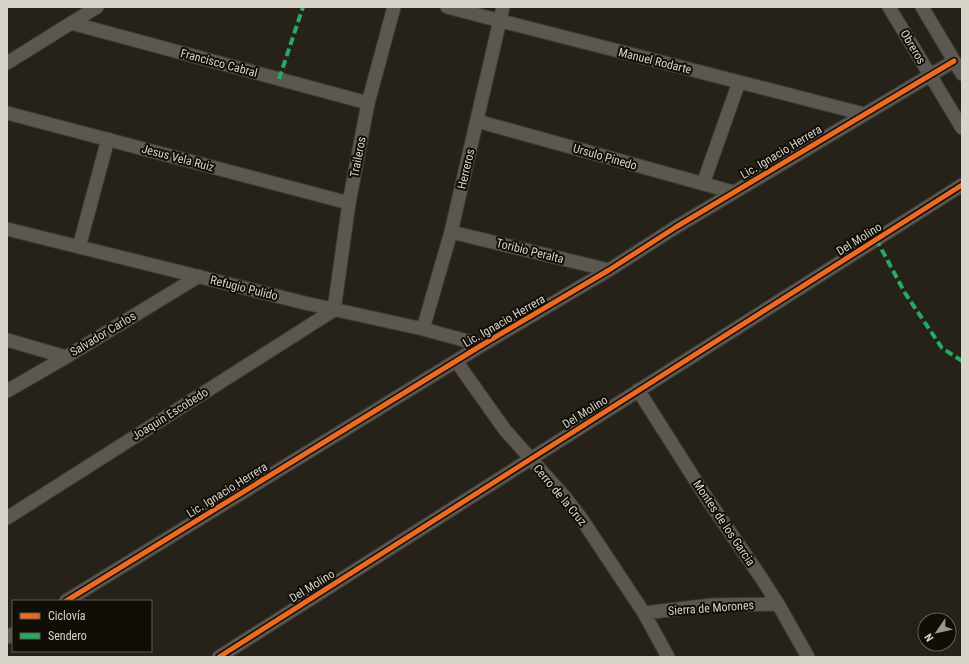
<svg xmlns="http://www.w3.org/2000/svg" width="969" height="664" font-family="'Roboto Condensed',sans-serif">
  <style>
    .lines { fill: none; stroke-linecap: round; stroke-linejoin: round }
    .street-casing { stroke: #3f3c34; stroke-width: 15 }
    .street { stroke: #5c5851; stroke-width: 13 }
    .quiet { stroke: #26ab63; stroke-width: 4; stroke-dasharray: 8 4; stroke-linecap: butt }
    .cycleway-casing { stroke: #110e07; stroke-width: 8 }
    .cycleway { stroke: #ed6a23; stroke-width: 5 }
    .labels { text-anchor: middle; stroke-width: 4; stroke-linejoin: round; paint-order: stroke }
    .street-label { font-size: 12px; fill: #d8d4ca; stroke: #110e07 }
  </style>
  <rect width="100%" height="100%" fill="#262219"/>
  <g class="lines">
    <!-- street casing -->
    <g class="street-casing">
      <path id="street" d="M 447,7 L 864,114
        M 889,7 L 962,128
        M 922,7 L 962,74
        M 71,23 L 279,79 L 368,103
        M 7,63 L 97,7
        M 7,113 L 349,203
        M 477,121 L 733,192
        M 703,184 L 739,82
        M 7,229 L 305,303 L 423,329 L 482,345
        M 451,232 L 609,270
        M 79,247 L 108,139
        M 423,329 L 451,232 L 503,7
        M 7,340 L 66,357
        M 456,361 L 505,430 L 564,496 L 581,518 L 644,613 L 668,657
        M 638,390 L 706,497 L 760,576 L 778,604 L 808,657
        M 7,391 L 66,357 L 199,276
        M 7,518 L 334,310 L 349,203 L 368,103 L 394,7
        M 66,601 L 482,345 L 609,270 L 676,227 L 954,61
        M 644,613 L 712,605 L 778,604
        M 7,637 L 13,634
        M 219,657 L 962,185"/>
    </g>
    <!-- street -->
    <use href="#street" class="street"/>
    <!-- quiet -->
    <path class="quiet" d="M 279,79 L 303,7
      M 876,239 L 905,293 L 942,348 L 962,361"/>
    <!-- cycleway casing -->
    <g class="cycleway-casing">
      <path id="cycleway" d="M 66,601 L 482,345 L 609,270 L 676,227 L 954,61
        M 219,657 L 962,185"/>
    </g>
    <!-- cycleway -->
    <use href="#cycleway" class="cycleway"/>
  </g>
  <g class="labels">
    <!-- street labels -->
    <g class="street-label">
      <text transform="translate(913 47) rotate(59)" y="4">Obreros</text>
      <text transform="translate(655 61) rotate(14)" y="4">Manuel Rodarte</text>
      <text transform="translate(219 63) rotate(15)" y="4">Francisco Cabral</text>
      <text transform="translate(781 152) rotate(-31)" y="4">Lic. Ignacio Herrera</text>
      <text transform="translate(358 157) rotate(-79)" y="4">Traileros</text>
      <text transform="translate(605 157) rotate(16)" y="4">Ursulo Pinedo</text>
      <text transform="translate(178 158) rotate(15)" y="4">Jesus Vela Ruiz</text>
      <text transform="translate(466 169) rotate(-77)" y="4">Herreros</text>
      <text transform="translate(859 239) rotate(-32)" y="4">Del Molino</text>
      <text transform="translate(530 251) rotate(14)" y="4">Toribio Peralta</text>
      <text transform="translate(244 288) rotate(14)" y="4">Refugio Pulido</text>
      <text transform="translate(504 321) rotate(-30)" y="4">Lic. Ignacio Herrera</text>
      <text transform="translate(103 334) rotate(-31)" y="4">Salvador Carlos</text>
      <text transform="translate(585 412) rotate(-32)" y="4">Del Molino</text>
      <text transform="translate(170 414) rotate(-32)" y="4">Joaquin Escobedo</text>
      <text transform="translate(227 490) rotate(-32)" y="4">Lic. Ignacio Herrera</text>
      <text transform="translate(560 495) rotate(50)" y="4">Cerro de la Cruz</text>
      <text transform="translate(724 523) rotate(56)" y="4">Montes de los Garcia</text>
      <text transform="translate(312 586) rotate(-32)" y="4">Del Molino</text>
      <text transform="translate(711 608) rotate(-4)" y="4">Sierra de Morones</text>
    </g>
  </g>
  <!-- border -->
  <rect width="969" height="664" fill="none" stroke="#d8d4ca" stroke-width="16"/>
  <!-- legend -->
  <rect x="12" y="600" width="140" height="52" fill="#110e07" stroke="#615d55"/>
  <rect x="20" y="613" width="20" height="6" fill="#ed6a23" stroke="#615d55"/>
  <text x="48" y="620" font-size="12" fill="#d8d4ca">Ciclovía</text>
  <rect x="20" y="633" width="20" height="6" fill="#26ab63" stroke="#615d55"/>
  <text x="48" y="640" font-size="12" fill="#d8d4ca">Sendero</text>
  <!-- north arrow -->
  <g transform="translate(937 632) rotate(236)"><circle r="19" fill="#110e07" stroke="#615d55"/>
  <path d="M0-3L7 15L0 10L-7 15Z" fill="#9a968c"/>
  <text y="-6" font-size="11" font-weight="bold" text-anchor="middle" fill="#d8d4ca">N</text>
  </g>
</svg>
